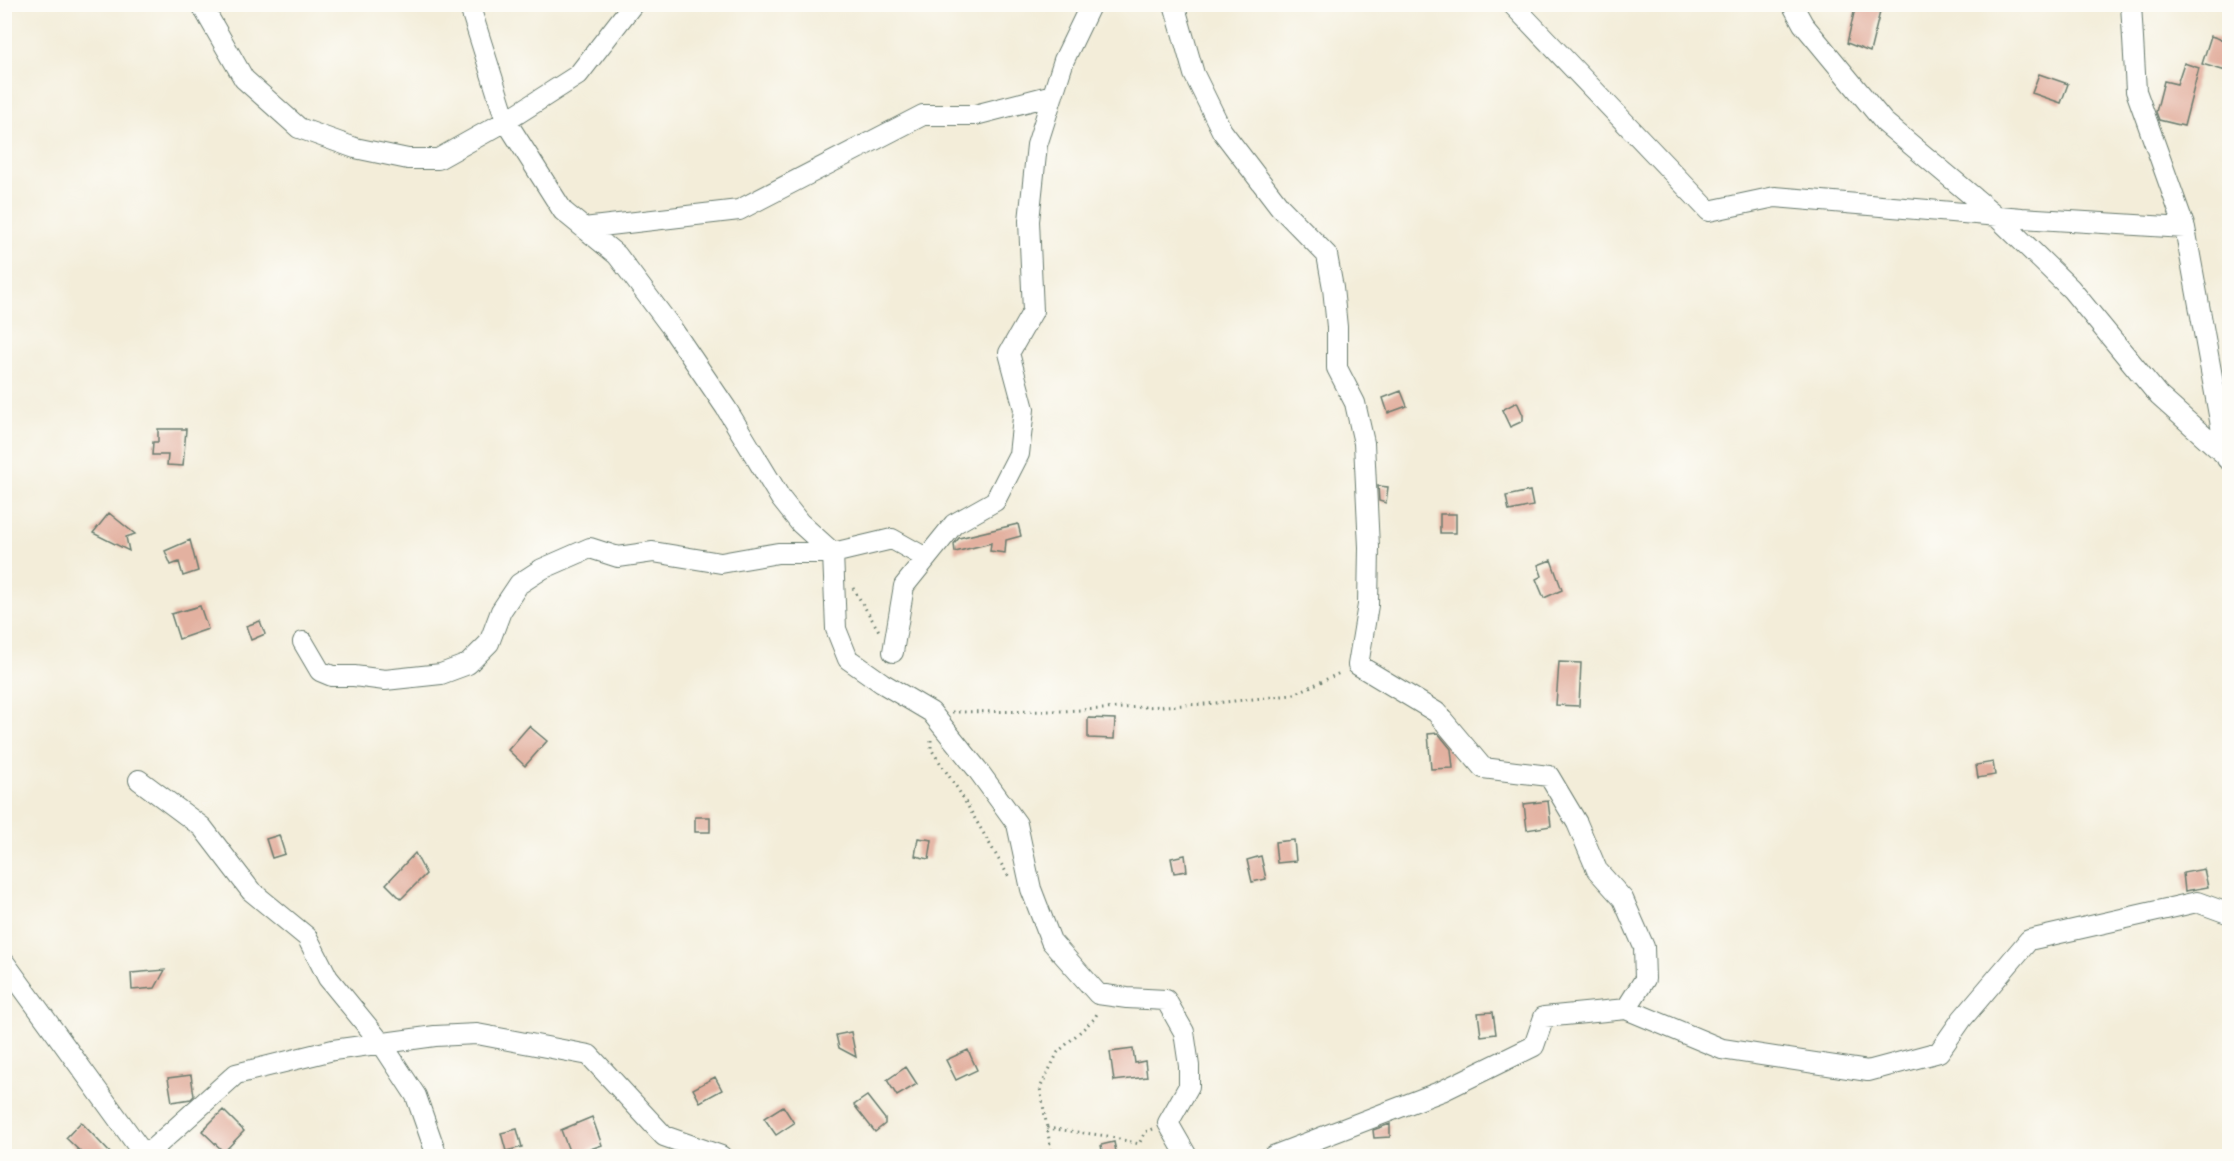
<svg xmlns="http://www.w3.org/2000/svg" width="2234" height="1161" font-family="'Shantell Sans',sans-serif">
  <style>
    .building { fill: #e3b1a0 }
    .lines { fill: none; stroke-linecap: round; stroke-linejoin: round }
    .minor-casing { stroke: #697b6e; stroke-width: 22 }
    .path { stroke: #697b6e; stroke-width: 3; stroke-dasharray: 1.5 4.5; stroke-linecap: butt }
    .minor { stroke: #fff; stroke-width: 20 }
  </style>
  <rect width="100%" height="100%" fill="#fdfcf7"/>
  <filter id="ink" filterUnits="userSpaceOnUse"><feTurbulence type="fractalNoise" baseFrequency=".0167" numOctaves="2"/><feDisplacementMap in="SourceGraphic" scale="12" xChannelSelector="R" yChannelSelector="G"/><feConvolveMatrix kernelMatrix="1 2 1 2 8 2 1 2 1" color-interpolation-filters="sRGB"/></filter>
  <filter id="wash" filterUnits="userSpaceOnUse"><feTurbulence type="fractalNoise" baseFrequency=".008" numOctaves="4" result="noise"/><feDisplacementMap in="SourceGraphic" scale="24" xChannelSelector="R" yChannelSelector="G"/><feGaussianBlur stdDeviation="1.35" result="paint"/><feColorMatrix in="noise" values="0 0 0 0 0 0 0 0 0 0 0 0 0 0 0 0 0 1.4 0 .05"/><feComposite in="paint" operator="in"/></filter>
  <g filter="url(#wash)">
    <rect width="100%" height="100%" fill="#f3edd9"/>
    <g id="blocks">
      <!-- building -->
      <path class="building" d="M 1856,4 L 1882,4 L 1870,52 L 1847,43 Z
        M 2211,36 L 2229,42 L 2229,59 L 2226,71 L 2202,64 Z
        M 2184,63 L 2199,68 L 2184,126 L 2159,120 L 2156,112 L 2164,81 L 2177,84 Z
        M 2039,74 L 2068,84 L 2061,103 L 2032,93 Z
        M 1401,391 L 1407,406 L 1388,413 L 1383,398 Z
        M 1517,402 L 1523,415 L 1523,421 L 1510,427 L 1502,410 Z
        M 158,429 L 186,429 L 183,466 L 167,465 L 168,455 L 152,455 L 153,442 L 158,442 Z
        M 1378,486 L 1388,487 L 1386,503 L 1379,501 Z
        M 1530,491 L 1533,506 L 1509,511 L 1506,496 Z
        M 109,513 L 135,534 L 126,537 L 129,551 L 93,533 Z
        M 1440,514 L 1456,514 L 1456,533 L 1440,533 Z
        M 1018,524 L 1021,536 L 1006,540 L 1005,553 L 990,551 L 991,543 L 955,552 L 954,544 L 959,538 Z
        M 190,540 L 198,571 L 183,576 L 179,562 L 171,565 L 165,551 Z
        M 1551,560 L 1562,590 L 1544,598 L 1536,579 L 1542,576 L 1538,565 Z
        M 200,606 L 208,629 L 179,639 L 171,614 Z
        M 260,621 L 265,634 L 251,640 L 246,626 Z
        M 1559,662 L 1581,663 L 1579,706 L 1556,705 Z
        M 1088,718 L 1115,719 L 1114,739 L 1088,738 Z
        M 529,726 L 547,741 L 525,766 L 508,750 Z
        M 1438,733 L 1451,749 L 1453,768 L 1431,769 L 1428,734 Z
        M 1993,762 L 1995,775 L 1978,778 L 1976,765 Z
        M 1548,801 L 1551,826 L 1527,830 L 1524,804 Z
        M 695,817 L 710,817 L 710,832 L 695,832 Z
        M 279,835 L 285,854 L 272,858 L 266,839 Z
        M 918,838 L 932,840 L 929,859 L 915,856 Z
        M 1294,840 L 1296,861 L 1277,863 L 1275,842 Z
        M 415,853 L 426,874 L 401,899 L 386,884 Z
        M 1185,855 L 1187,871 L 1174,873 L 1171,858 Z
        M 1261,856 L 1266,879 L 1252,882 L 1247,860 Z
        M 2204,869 L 2208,887 L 2185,891 L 2183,873 Z
        M 165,970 L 155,988 L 132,990 L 131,973 Z
        M 1493,1012 L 1496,1034 L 1481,1036 L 1478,1013 Z
        M 851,1032 L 856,1057 L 839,1048 L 836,1035 Z
        M 1133,1049 L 1135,1063 L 1145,1061 L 1147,1077 L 1114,1081 L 1110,1052 Z
        M 968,1050 L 977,1070 L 956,1080 L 946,1060 Z
        M 906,1067 L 917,1084 L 897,1096 L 887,1080 Z
        M 191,1075 L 194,1096 L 191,1099 L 172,1102 L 168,1078 Z
        M 715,1077 L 722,1090 L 700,1102 L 693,1089 Z
        M 867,1096 L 885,1119 L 885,1124 L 875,1132 L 854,1105 Z
        M 783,1106 L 794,1123 L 776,1135 L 764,1118 Z
        M 223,1110 L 244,1131 L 224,1152 L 202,1131 Z
        M 592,1117 L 602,1145 L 571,1156 L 561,1130 Z
        M 81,1122 L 113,1156 L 85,1156 L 66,1138 Z
        M 1390,1124 L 1390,1137 L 1374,1138 L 1373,1130 Z
        M 517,1129 L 522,1147 L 506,1151 L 501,1133 Z
        M 1114,1142 L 1117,1156 L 1103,1156 L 1101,1145 Z"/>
    </g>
  </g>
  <g filter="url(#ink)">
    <use href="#blocks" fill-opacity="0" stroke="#697b6e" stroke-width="1.5"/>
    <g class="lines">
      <!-- minor casing -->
      <g class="minor-casing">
        <path id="minor" d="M 201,4 L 244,79 L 299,128 L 355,148 L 408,159 L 438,159 L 506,121 L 578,75 L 633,4
          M 469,4 L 506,121 L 563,211 L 617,255 L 671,327 L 726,408 L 781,499 L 800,523 L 833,553 L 836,629 L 848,659 L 882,683 L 931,712 L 977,769 L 1017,824 L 1031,889 L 1051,941 L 1098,994 L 1127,998 L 1166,1000 L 1184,1032 L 1189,1066 L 1189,1086 L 1168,1123 L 1187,1156
          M 1174,4 L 1194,74 L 1222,131 L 1280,207 L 1327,255 L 1333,288 L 1337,327 L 1337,368 L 1355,403 L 1364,443 L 1369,547 L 1368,605 L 1358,665 L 1436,712 L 1483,768 L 1549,776 L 1577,823 L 1597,870 L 1623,899 L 1644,947 L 1645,979 L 1626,1009
          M 1512,4 L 1709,211 L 1775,197 L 2022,218 L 2185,228
          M 1792,4 L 1803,24 L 1884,122 L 1995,215 L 2071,289 L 2159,396 L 2225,455
          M 2131,4 L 2136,91 L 2185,228 L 2227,459
          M 584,228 L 739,210 L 923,115 L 975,115 L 1053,95
          M 303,642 L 320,671 L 332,676 L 354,676 L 385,680 L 441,674 L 468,664 L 489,643 L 501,611 L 519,584 L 542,569 L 590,548 L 618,557 L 653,552 L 721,563 L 778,553 L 833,553 L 892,539 L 926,558
          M 893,652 L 904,586 L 954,524 L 995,501 L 1019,454 L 1024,409 L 1009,353 L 1033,311 L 1029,221 L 1037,145 L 1064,60 L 1091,4
          M 139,780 L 202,827 L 251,891 L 307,937 L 328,978 L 382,1044 L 416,1096 L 437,1156
          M 4,962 L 145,1156
          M 145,1156 L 236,1074 L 333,1050 L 435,1036 L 477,1034 L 589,1055 L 664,1136 L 721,1156
          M 1273,1156 L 1442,1091 L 1534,1046 L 1544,1017 L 1626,1009 L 1722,1049 L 1868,1071 L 1939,1052 L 1962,1019 L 2029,940 L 2197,902 L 2230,914"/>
      </g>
      <!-- path -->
      <path class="path" d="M 853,588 L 879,631
        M 952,712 L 1060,711 L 1206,704 L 1292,695 L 1342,672
        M 931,740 L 931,749 L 959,791 L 1010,879
        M 1047,1128 L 1107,1136 L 1139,1144 L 1145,1132 L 1153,1129
        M 1052,1156 L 1040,1088 L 1058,1052 L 1094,1019 L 1098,1012"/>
      <!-- minor -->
      <use href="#minor" class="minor"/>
    </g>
  </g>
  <!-- margin -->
  <rect width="2234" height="1161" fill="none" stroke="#fdfcf7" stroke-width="24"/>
</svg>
